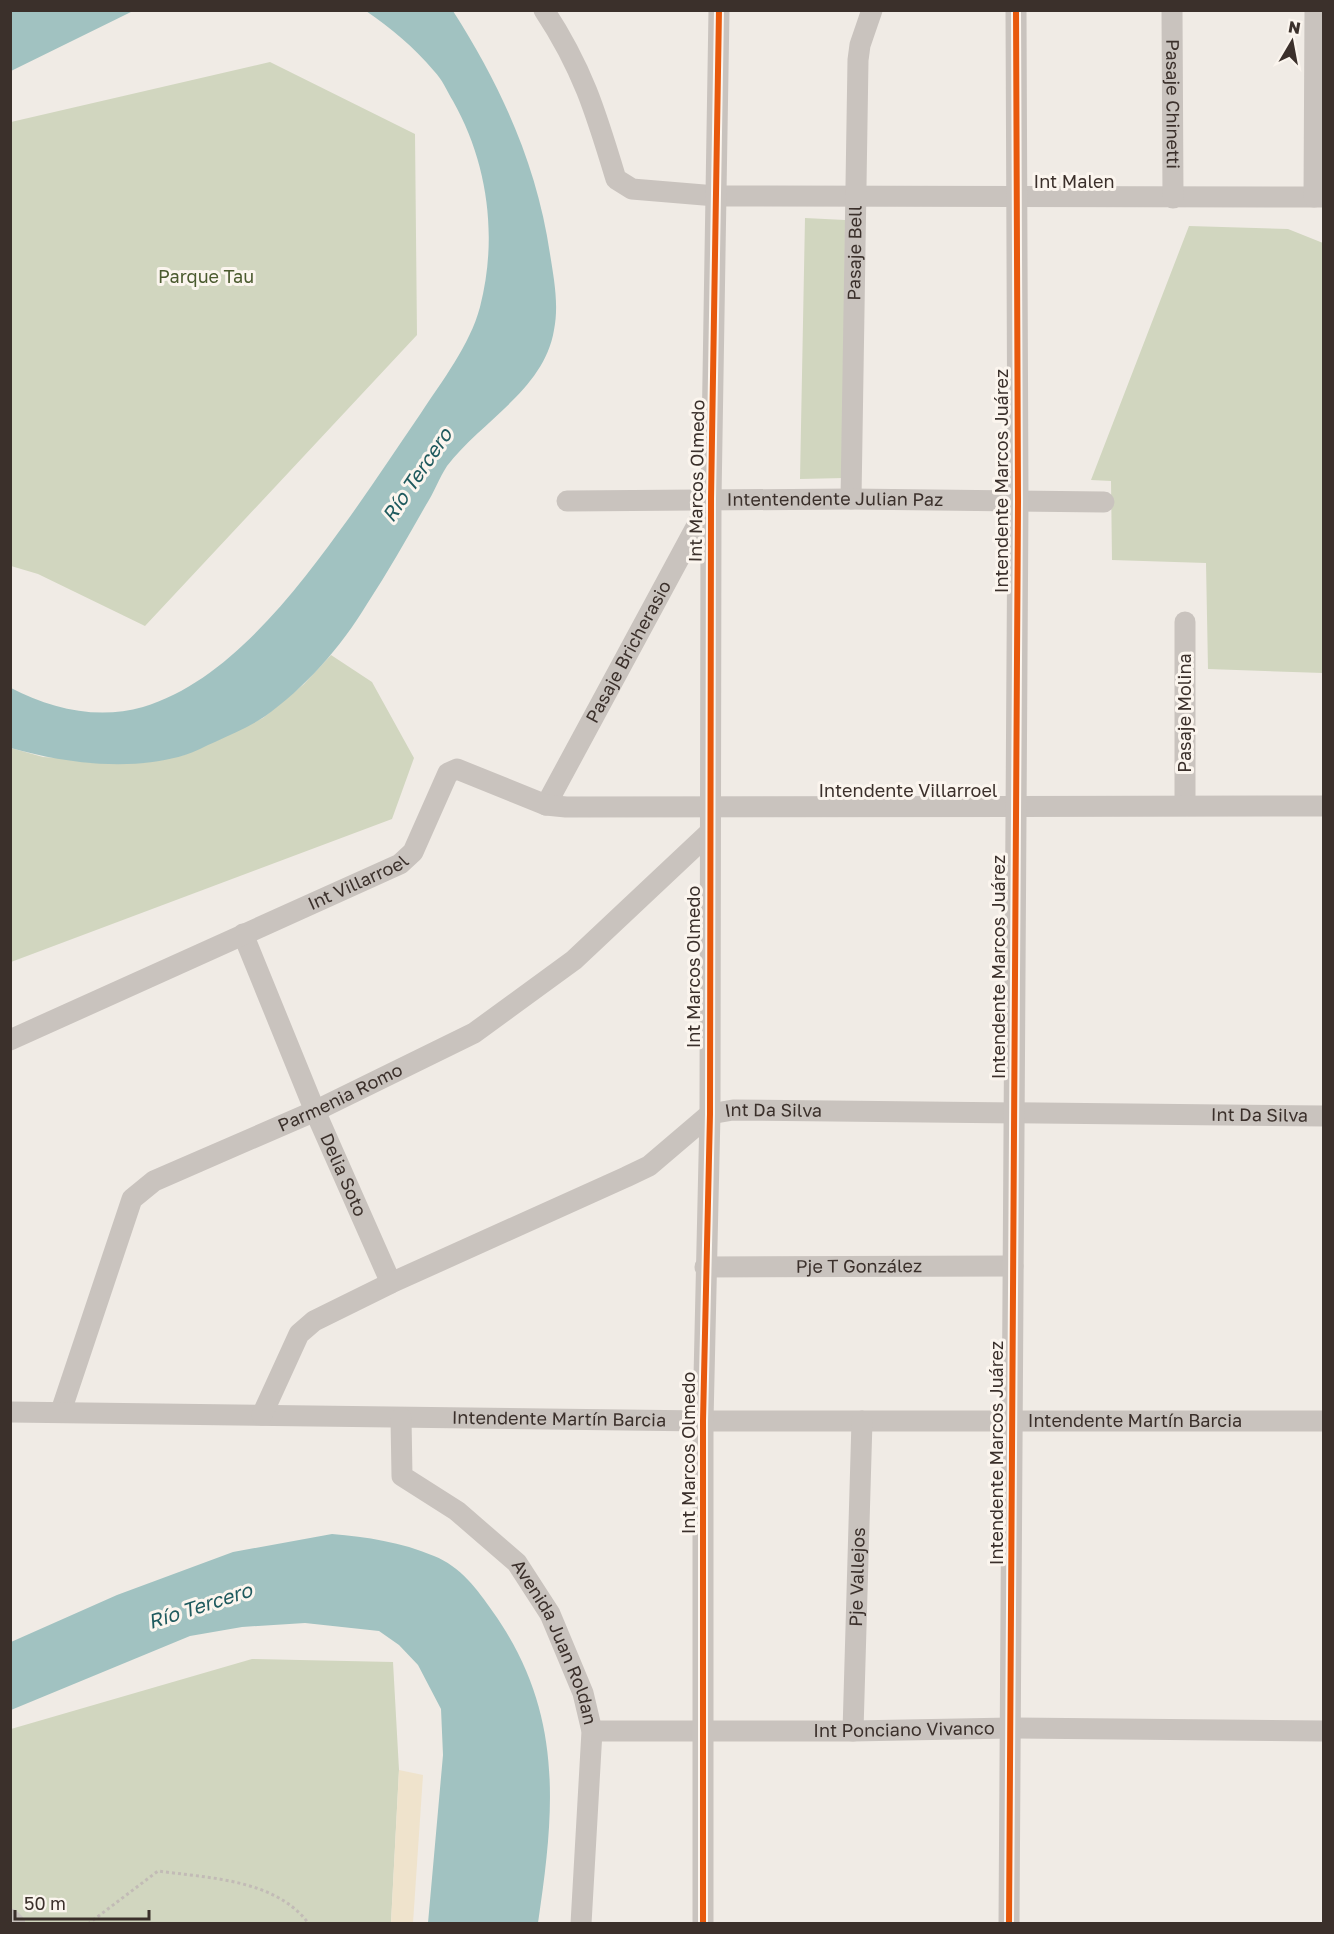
<svg xmlns="http://www.w3.org/2000/svg" width="1334" height="1934" font-family="'Golos Text',sans-serif">
  <style>
    .green { fill: #d1d6bf }
    .sand { fill: #efe3cc }
    .water { fill: #a1c2c1 }
    .lines { fill: none; stroke-linecap: round; stroke-linejoin: round }
    .path { stroke: #c2bbb6; stroke-width: 3; stroke-dasharray: 3 3; stroke-linecap: butt }
    .minor { stroke: #c9c3be; stroke-width: 21 }
    .cycleway-casing { stroke: #fbf5ee; stroke-width: 10 }
    .cycleway { stroke: #e8590c; stroke-width: 6 }
    .labels { text-anchor: middle; stroke-width: 6; stroke-linejoin: round; paint-order: stroke }
    .street-label { font-size: 18px; fill: #3b302b; stroke: #fbf5ee }
    .park-label { font-size: 18px; fill: #4a5a2e; stroke: #fbf5ee }
    .water-label { font-size: 20px; font-style: italic; fill: #1f5a5e; stroke: #fbf5ee }
  </style>
  <rect width="100%" height="100%" fill="#f0ebe5"/>
  <!-- green -->
  <path class="green" d="M 270,62 L 415,134 L 417,335 L 145,626 L 38,574 L 11,566 L 11,122 Z
    M 805,218 L 845,220 L 844,478 L 800,479 Z
    M 1189,226 L 1288,229 L 1323,243 L 1323,673 L 1208,669 L 1206,563 L 1112,560 L 1111,481 L 1091,480 Z
    M 331,655 L 372,682 L 414,758 L 392,819 L 11,962 L 11,748 L 43,757 L 136,763 L 184,755 L 263,718 L 304,684 Z
    M 252,1659 L 393,1662 L 399,1770 L 391,1923 L 11,1924 L 11,1729 Z"/>
  <!-- sand -->
  <path class="sand" d="M 399,1770 L 423,1775 L 413,1923 L 391,1923 Z"/>
  <!-- water -->
  <path class="water" d="M 11,10 L 133,10 L 133,11 L 11,71 Z
    M 366,11 L 453,11 C 501,86 537,165 550,254 C 554,279 559,305 554,330 C 544,390 481,421 447,466 C 439,478 434,493 426,505 C 407,538 388,572 367,604 C 341,647 305,688 264,717 C 249,727 231,734 215,742 C 205,746 195,752 185,755 C 130,772 64,763 11,748 L 11,688 C 51,709 98,720 143,707 C 230,681 298,588 349,518 C 374,483 397,448 421,413 C 442,381 470,345 480,307 C 498,237 488,163 453,101 C 447,91 442,79 434,71 C 414,47 391,28 366,11 Z
    M 332,1534 C 367,1537 401,1542 434,1556 C 460,1566 478,1590 493,1612 C 564,1712 555,1808 538,1923 L 428,1923 L 443,1755 L 441,1709 L 418,1665 L 399,1645 L 379,1631 L 305,1623 L 242,1627 L 190,1636 L 11,1710 L 11,1642 L 117,1595 L 233,1552 Z"/>
  <g class="lines">
    <!-- path -->
    <path class="path" d="M 88,1924 L 158,1871 C 208,1878 276,1879 309,1924"/>
    <!-- minor -->
    <g class="minor">
      <path d="M 544,10 C 583,69 596,113 616,179 L 632,189 L 716,196 L 1324,197"/>
      <path id="s1" d="M 1172,10 L 1173,198"/>
      <path d="M 1314,197 L 1315,10"/>
      <path id="s2" d="M 851,499 L 858,60 L 860,45 L 872,10"/>
      <path id="s3" d="M 567,501 L 851,499 L 1104,502"/>
      <path id="s4" d="M 546,805 L 709,503"/>
      <path d="M 1185,805 L 1185,622"/>
      <path id="s5" d="M 243,934 L 315,1111 L 391,1283"/>
      <path id="s6" d="M 10,1040 L 400,864 L 413,852 L 448,773 L 457,769 L 546,805 L 566,807 L 1324,806"/>
      <path id="s7" d="M 705,1267 L 1013,1266"/>
      <path id="s8" d="M 61,1411 L 132,1199 L 154,1181 L 315,1111 L 474,1033 L 574,960 L 708,834"/>
      <path id="s9" d="M 10,1412 L 703,1421 L 1324,1421"/>
      <path id="s10" d="M 262,1415 L 299,1334 L 314,1321 L 391,1283 L 626,1177 L 649,1166 L 710,1114 L 733,1110 L 1324,1116"/>
      <path id="s11" d="M 401,1418 L 402,1476 L 457,1511 L 517,1563 L 550,1614 L 583,1693 L 592,1731 L 581,1924"/>
      <path id="s12" d="M 592,1731 L 853,1731 L 1010,1728 L 1324,1731"/>
      <path id="s13" d="M 853,1731 L 862,1421"/>
      <path d="M 10,1919 L 15,1924"/>
      <path d="M 703,1924 L 703,1421 L 710,1114 L 711,499 L 719,10"/>
      <path d="M 1009,1924 L 1018,501 L 1016,10"/>
    </g>
    <!-- cycleway casing -->
    <g class="cycleway-casing">
      <path id="cycleway" d="M 703,1924 L 703,1421 L 710,1114 L 711,499 L 719,10
        M 1009,1924 L 1018,501 L 1016,10"/>
    </g>
    <!-- cycleway -->
    <use href="#cycleway" class="cycleway"/>
  </g>
  <g class="labels">
    <!-- street labels -->
    <g class="street-label">
      <text dy="6" stroke="none"><textPath href="#s1" startOffset="94">Pasaje Chinetti</textPath></text>
      <text x="1074" y="188">Int Malen</text>
      <text dy="6" stroke="none"><textPath href="#s2" startOffset="246">Pasaje Bell</textPath></text>
      <text transform="translate(697 481) rotate(-89)" y="6">Int Marcos Olmedo</text>
      <text transform="translate(1002 481) rotate(-90)" y="6">Intendente Marcos Juárez</text>
      <text dy="6" stroke="none"><textPath href="#s3" startOffset="268">Intentendente Julian Paz</textPath></text>
      <text dy="6" stroke="none"><textPath href="#s4" startOffset="174">Pasaje Bricherasio</textPath></text>
      <text transform="translate(1185 713) rotate(-90)" y="6">Pasaje Molina</text>
      <text x="908" y="797">Intendente Villarroel</text>
      <text dy="6" stroke="none"><textPath href="#s6" startOffset="382">Int Villarroel</textPath></text>
      <text transform="translate(694 967) rotate(-90)" y="6">Int Marcos Olmedo</text>
      <text transform="translate(999 967) rotate(-90)" y="6">Intendente Marcos Juárez</text>
      <text dy="6" stroke="none"><textPath href="#s8" startOffset="456">Parmenia Romo</textPath></text>
      <text dy="6" stroke="none"><textPath href="#s10" startOffset="622">Int Da Silva</textPath></text>
      <text dy="6" stroke="none"><textPath href="#s10" startOffset="1108">Int Da Silva</textPath></text>
      <text dy="6" stroke="none"><textPath href="#s5" startOffset="261">Delia Soto</textPath></text>
      <text dy="6" stroke="none"><textPath href="#s7" startOffset="154">Pje T González</textPath></text>
      <text dy="6" stroke="none"><textPath href="#s9" startOffset="549">Intendente Martín Barcia</textPath></text>
      <text dy="6" stroke="none"><textPath href="#s9" startOffset="1125">Intendente Martín Barcia</textPath></text>
      <text transform="translate(689 1453) rotate(-90)" y="6">Int Marcos Olmedo</text>
      <text transform="translate(997 1453) rotate(-90)" y="6">Intendente Marcos Juárez</text>
      <text dy="6" stroke="none"><textPath href="#s13" startOffset="154">Pje Vallejos</textPath></text>
      <text dy="6" stroke="none"><textPath href="#s11" startOffset="291">Avenida Juan Roldan</textPath></text>
      <text dy="6" stroke="none"><textPath href="#s12" startOffset="312">Int Ponciano Vivanco</textPath></text>
    </g>
    <!-- park labels -->
    <g class="park-label">
      <text x="206" y="283">Parque Tau</text>
    </g>
    <!-- water labels -->
    <g class="water-label">
      <text transform="translate(417 475) rotate(-56)" y="7">Río Tercero</text>
      <text transform="translate(200 1606) rotate(-18)" y="7">Río Tercero</text>
    </g>
  </g>
  <!-- border -->
  <rect width="1334" height="1934" fill="none" stroke="#3b302b" stroke-width="24"/>
  <!-- north arrow -->
  <g transform="translate(1292 42) rotate(10)" stroke="#fbf5ee" stroke-width="4.5" paint-order="stroke">
  <path d="M0-4.5L10 22L0 15L-10 22Z" fill="#3b302b"/>
  <text y="-9" font-size="16" font-weight="bold" text-anchor="middle" fill="#3b302b">N</text>
  </g>
  <!-- scale -->
  <path d="M15 1910v9h134v-9" fill="none" stroke="#3b302b" stroke-width="3"/>
  <text x="24" y="1910" font-size="18" fill="#3b302b" stroke="#fbf5ee" stroke-width="4.5" paint-order="stroke">50 m</text>
</svg>
